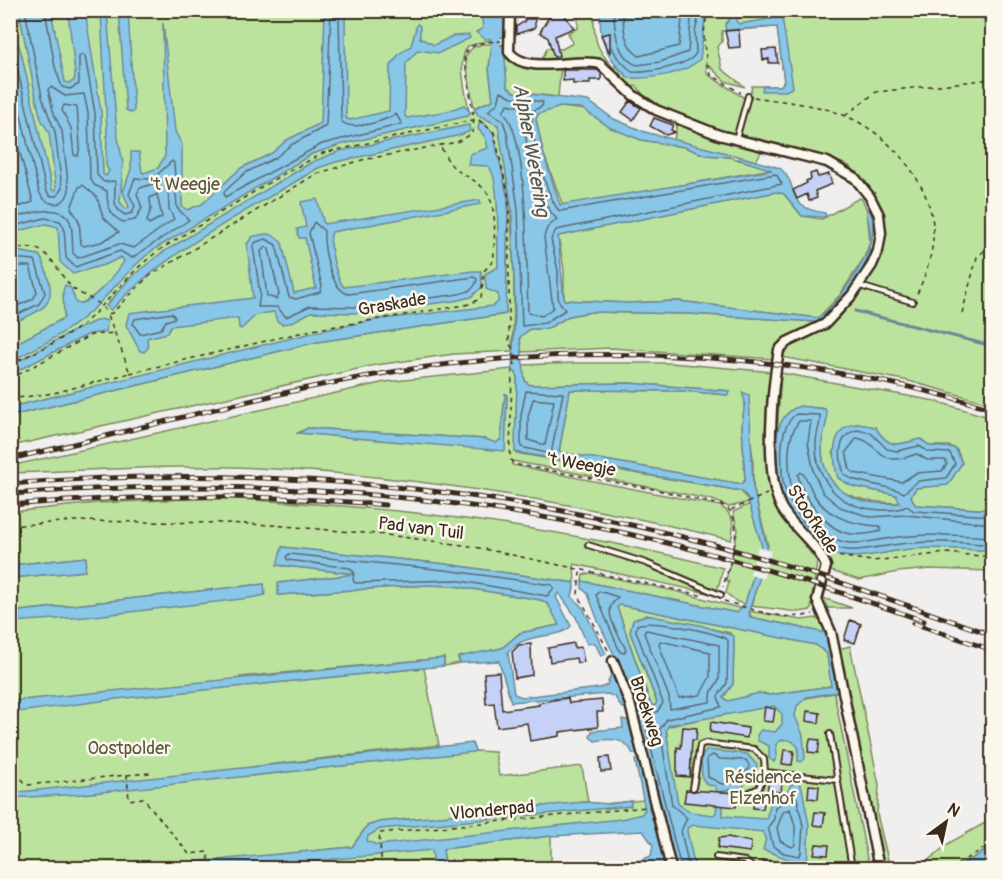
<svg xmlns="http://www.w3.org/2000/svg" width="1003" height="879" font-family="Pangolin,sans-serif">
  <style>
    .green { fill: #bce39e; stroke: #7c865e; stroke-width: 1.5; fill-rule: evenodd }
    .water { fill: #89c7e9; stroke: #6a8898; stroke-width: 1.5; fill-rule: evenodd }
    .pier { fill: #f0efee }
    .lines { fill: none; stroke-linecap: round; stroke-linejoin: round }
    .shore { stroke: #5a696f; stroke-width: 1.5 }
    .stream { stroke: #6a8898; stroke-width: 3 }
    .canal { stroke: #89c7e9; stroke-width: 9 }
    .building { fill: #c6d1f8; stroke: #3b2a1e; stroke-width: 1.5 }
    .lane-casing { stroke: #3b2a1e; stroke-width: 8 }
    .street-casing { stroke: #3b2a1e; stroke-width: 13 }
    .path { stroke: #3b2a1e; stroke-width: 1.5; stroke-dasharray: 4.5 4.5; stroke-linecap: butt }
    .lane { stroke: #fbf7ec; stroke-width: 4 }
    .street { stroke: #fbf7ec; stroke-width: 8 }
    .rail-casing { stroke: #3b2a1e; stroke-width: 5 }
    .rail { stroke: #fbf7ec; stroke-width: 3; stroke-dasharray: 9; stroke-linecap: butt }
    .labels { text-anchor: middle; stroke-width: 5; stroke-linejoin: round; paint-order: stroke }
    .park-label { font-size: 18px; fill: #5b583e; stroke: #fbf7ec }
    .street-label { font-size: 18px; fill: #3b2a1e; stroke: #fbf7ec }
    .water-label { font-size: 20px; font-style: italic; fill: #52595b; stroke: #fbf7ec }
  </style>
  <rect width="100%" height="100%" fill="#f0efee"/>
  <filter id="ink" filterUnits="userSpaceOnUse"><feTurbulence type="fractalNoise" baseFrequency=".0167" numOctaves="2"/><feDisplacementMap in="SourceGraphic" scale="12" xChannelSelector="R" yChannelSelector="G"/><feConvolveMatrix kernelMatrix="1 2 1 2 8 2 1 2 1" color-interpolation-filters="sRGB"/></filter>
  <g filter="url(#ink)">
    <!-- green -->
    <path class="green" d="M 10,11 L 486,11 L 489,38 L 492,40 L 468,46 C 455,63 468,97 469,113 L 476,111 L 498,125 L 501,134 C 512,206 517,278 512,351 L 454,354 L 376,365 L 11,446 L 11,416 L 317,342 L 506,314 L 508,199 L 493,132 L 503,197 L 505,306 L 264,346 L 11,407 Z
      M 578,11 L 594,11 C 592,55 606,55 629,87 L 611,69 L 571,60 L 542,60 L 547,48 L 562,49 L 573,43 L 568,33 L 578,28 Z
      M 706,11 L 992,11 L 992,404 L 909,381 L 782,357 L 786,347 L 814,335 L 840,317 L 872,268 L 882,214 L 872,193 L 849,166 L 818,154 L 739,136 L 731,136 L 665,113 L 645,98 L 637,86 L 631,87 L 615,68 L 615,65 L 629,78 L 701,33 ZM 777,27 L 784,81 L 781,86 L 752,86 L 749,101 L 707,74 L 706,63 L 725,81 L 745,87 L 722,69 L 717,47 L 722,42 L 722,31 Z
      M 482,44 L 492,44 L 489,68 L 493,100 L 474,108 L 465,57 L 472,48 Z
      M 498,44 L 505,45 L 508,56 L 561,66 L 558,97 L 514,92 L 507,86 L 504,47 Z
      M 560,107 L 587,110 L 641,140 L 684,147 L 706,155 L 729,157 L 772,169 L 563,206 L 543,152 L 536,119 L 538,114 Z
      M 677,123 L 718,137 L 807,158 L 806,161 L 762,150 L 756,161 C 728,153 702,148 674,140 Z
      M 776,192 L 784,194 L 802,216 L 822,219 L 859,198 L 862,199 L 867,210 L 870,242 L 864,258 L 840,295 L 818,318 L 678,301 L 627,303 L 564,300 L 564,270 L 558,236 Z
      M 591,312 L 690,314 L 817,322 L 776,345 L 773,359 L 611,348 L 521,352 L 520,337 L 530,329 L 547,329 L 569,316 Z
      M 576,363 L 670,363 L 773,372 L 768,483 L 780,514 L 817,561 L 811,610 L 799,612 L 751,606 L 768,546 L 753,487 L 753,458 L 745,401 L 742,425 L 745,480 L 741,484 L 559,452 L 570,390 L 683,391 L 728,395 L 730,391 L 629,383 L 530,385 L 525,381 L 522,365 Z
      M 512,369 L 517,375 L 516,453 L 741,491 L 749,502 L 729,507 L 713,500 L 659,489 L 512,461 L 512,465 L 720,506 C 734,514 735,526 731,540 C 567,500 402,473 233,467 C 159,465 85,471 11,473 L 10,466 L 385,382 ZM 505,394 L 507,395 L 505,450 L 298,433 L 308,428 L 485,439 L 496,443 L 501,439 Z
      M 781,373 L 935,401 L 992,418 L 992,510 L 915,505 L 911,496 L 916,488 L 948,484 L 962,463 L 957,450 L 949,446 L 930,446 L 921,439 C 896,445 890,450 875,427 L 856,424 L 833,451 L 838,478 L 852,486 L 896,495 L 900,503 C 857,503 819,495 822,441 C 823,430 829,420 825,409 C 799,404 787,408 777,433 Z
      M 207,498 C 381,504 554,525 723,568 L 717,592 L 712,594 L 574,564 L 575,583 L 446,564 L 282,547 L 278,565 L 359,574 L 279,583 L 279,595 L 428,585 L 454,586 L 541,600 L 548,604 L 560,621 L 559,625 L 520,633 L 502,648 L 458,658 L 460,663 L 444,666 L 444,658 L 240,677 L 241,686 L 424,668 L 439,745 L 251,767 L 252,776 L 475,751 L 495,752 L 499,776 L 582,766 L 588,802 L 379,822 L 367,826 L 352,847 L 263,856 L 364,853 L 368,829 L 382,826 L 663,798 L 669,821 L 435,841 L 438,868 L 11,868 L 11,619 L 265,595 L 264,584 L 11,612 L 11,578 L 85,571 L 86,557 L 11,565 L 10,512 L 97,503 Z
      M 750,504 L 762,546 L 745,604 L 737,602 L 726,593 L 729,582 L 726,580 L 738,530 L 733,512 Z
      M 813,543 C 844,564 874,554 908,549 C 936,545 965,549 992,551 L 992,571 L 930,569 L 898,572 L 859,580 L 825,569 Z
      M 590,573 L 679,592 L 743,609 L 737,613 L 582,581 L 583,575 Z
      M 820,597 L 852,608 L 828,608 Z
      M 620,605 L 816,645 L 827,654 L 831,686 L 769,695 L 764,693 L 728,701 L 723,698 L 733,684 L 734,641 L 730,633 L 646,615 L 630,632 L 657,703 L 654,707 L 651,705 L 617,607 Z
      M 749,611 L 802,620 L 816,618 L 823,624 L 826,633 L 751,617 Z
      M 850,646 L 879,785 L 877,814 L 890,868 L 882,868 L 839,649 Z
      M 834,693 L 869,868 L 695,868 L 675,793 L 666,727 L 734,711 Z
      M 992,819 L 992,847 L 956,868 L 919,868 L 949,843 Z
      M 551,836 L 551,868 L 445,868 L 443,849 Z"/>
    <!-- water -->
    <path class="water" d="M 601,10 L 706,11 L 700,59 C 684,75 650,79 629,78 C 609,61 597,38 601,10 Z
      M 19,11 L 51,11 L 65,82 L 69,83 L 74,81 L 75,74 L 68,11 L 85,11 L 101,112 L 103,174 L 106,176 L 109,171 L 106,166 L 107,131 L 101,11 L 107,11 L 117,133 L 123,163 L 120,202 L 126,209 L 129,207 L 123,192 L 131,169 L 131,152 L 139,152 L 142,172 L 144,173 L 158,168 L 165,156 L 163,23 L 175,131 L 182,145 L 182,206 L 187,210 L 202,204 L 241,168 L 272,153 L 287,140 L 321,123 L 325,11 L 345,11 L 346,118 L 350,120 L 389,111 L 390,67 L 399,54 L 411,46 L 417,24 L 420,26 L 420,38 L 434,45 L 453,36 L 469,35 L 470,38 L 439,53 L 418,50 L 406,63 L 405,116 L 407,118 L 448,111 L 464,105 L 470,112 L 468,116 L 343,144 L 312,154 L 153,250 C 129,268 112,292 90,312 C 67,333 38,347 11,361 L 11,346 L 64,318 L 63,291 L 65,285 L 71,288 L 76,303 C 89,307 118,272 124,261 L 121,257 L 107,264 L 73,274 L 60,262 L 58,227 L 46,224 L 11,233 L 11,25 L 21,52 L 52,189 L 54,191 L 56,189 L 49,133 L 41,119 L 36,98 Z
      M 119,11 L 128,11 L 134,111 L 132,113 L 126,110 Z
      M 481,11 L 506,11 L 504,37 L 485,39 L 476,32 L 483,28 Z
      M 736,11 L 744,11 L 736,21 L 739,24 L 782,17 L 793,87 L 786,91 L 762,91 L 763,86 L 781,86 L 784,81 L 777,27 L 726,30 L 725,25 Z
      M 492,44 L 504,46 L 507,86 L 514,92 L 588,101 L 614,119 L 645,132 L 730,154 L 729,157 L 706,155 L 684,147 L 641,140 L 611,128 L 581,108 L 560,107 L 538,114 L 536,119 L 543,152 L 560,205 L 772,170 L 738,159 L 738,156 L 780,168 C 803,189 781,206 825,213 L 826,217 L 802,216 L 784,194 L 776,192 L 558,236 L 564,300 L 627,303 L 678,301 L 818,318 C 836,306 866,263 870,242 C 872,232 867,220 867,210 L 870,209 C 883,247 850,303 817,322 L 690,314 L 591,312 L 569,316 L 547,329 L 530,329 L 520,337 L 525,381 L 530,385 L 629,383 L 730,391 L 728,395 L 683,391 L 570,390 L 559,452 L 741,484 L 745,480 L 742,425 L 745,401 L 742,392 L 749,395 L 753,487 L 768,551 L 749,611 L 750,617 L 826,633 L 837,692 L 807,697 L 797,706 L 795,716 L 803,735 L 805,759 L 801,762 L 798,761 L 798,747 C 792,739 784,737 776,744 L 777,756 L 774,762 L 769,758 L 769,746 L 758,741 L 757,735 L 761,730 L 775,732 L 782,724 L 782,714 L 774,706 L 669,725 L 666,730 L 678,804 L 691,812 L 713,815 L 716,813 L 718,793 L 715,786 L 707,785 L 702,778 L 701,757 L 707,750 L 747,754 L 757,765 L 756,770 L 746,780 L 743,787 L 723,791 L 723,816 L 766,819 L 771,802 L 786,795 L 791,784 L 799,783 L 802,788 L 809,825 L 807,868 L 801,868 L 798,862 C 785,859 775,853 763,850 L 766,838 L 763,832 L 694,825 L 688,827 L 687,831 L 695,868 L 675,868 L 637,716 L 620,667 L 598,621 L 588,594 L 582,588 L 582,581 L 737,613 L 745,604 L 762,546 L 747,497 L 741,491 L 515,452 C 515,425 517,400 517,374 L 512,369 L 515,313 L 512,210 L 498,125 L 478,115 L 474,108 L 493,100 L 489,68 ZM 620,605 L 816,645 L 827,654 L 831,686 L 769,695 L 759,693 L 728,701 L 723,697 L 733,684 L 734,636 L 700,625 L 646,615 L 633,620 L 630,632 L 657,702 L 654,707 L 649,700 L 617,607 Z
      M 480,120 L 493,132 L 508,199 L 506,314 L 317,342 L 11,416 L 11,407 L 316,332 L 374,320 L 493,306 L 498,302 L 498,294 L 486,289 L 485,274 L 498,267 C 497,248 501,176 488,166 L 468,165 L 470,154 L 488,148 L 485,137 L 478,129 Z
      M 469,125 L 470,131 L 461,135 L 336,162 L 318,168 C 247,212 168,249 111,310 L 106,306 L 130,278 L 160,254 L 312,162 L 340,151 Z
      M 317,199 L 324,224 L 480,200 L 481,204 L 332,232 C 327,241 337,280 344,287 L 473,271 L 481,271 L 482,287 L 471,297 L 454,301 L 356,313 L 311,312 L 290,323 L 282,324 L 277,321 L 274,312 C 249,315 258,315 241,329 L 239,328 L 238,318 L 171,326 L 167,333 L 147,338 L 148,348 L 144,352 L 140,351 L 126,325 L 129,313 L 253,298 L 247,244 L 252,237 C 265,233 272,231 282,243 L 294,293 L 316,288 L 305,238 L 299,238 L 297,229 L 306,227 L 301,202 Z
      M 16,251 L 39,255 C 44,261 45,269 48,277 C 58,310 34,312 11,324 L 11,253 Z
      M 101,319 L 107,321 L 106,332 L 89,334 L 11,374 L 11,365 C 41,350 70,330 101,319 Z
      M 505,394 L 507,394 L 505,451 L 298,433 L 308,428 L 485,439 L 496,443 L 501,439 Z
      M 800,406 L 825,409 C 830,419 823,430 822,441 C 819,491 857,507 900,503 L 896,495 L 852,486 L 838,478 C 833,461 829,427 856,424 C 862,424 869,426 875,427 C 890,450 897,445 920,439 L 930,446 L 955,448 L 962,463 L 948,485 L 916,488 L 911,496 L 915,505 L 992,510 L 992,551 C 965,549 938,547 911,549 C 883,551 853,564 826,551 C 808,542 790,517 782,499 C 771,474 768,415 800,406 Z
      M 282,547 L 446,564 L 575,583 L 572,597 L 583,608 L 606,654 L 601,656 L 595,643 L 587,644 L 576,617 L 559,593 L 556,597 L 571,626 C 557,641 528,630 508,652 L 514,694 L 522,697 L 600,688 L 607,685 L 611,674 L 614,675 L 627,706 L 622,708 L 615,697 L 608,694 L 511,702 L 499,661 L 460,663 L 458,657 L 502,648 L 520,633 L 559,625 L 548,604 L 541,600 L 454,586 L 428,585 L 278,595 L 278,583 L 356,574 L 277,565 Z
      M 86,557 L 85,571 L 11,578 L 11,565 Z
      M 264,584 L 265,595 L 250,598 L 86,617 L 11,622 L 11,612 Z
      M 444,658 L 444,666 L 424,668 L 116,699 L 11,713 L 11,701 Z
      M 622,719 L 630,721 L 638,754 L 633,754 C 626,738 611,738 595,741 L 590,737 L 592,731 L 623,728 Z
      M 472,743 L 475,751 L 473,752 L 83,794 L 11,798 L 11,793 Z
      M 639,759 L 650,800 L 649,808 L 667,868 L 621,868 L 651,856 L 653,845 L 643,831 L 551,836 L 443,849 L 445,868 L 434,868 L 432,850 L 240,868 L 132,868 L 352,847 L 367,826 L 379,822 L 584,802 L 610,804 L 631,801 L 631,806 L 380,829 L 368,836 L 367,841 L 377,845 L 621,819 L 642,814 L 645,809 L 635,760 Z
      M 992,847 L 992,868 L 956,868 Z"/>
    <!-- pier -->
    <path class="pier" d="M 758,547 L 771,551 L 763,579 L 750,575 Z"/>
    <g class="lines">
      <!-- shore -->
      <path class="shore" d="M 331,10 L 326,126 L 291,145 L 275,158 L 245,173 L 224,192 L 225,197 L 322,144 L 402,124 L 396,114 C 384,121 352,132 341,121 L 339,10
        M 614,10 C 614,29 617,58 637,65 L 660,62 L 688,52 L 692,10
        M 623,10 C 623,27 624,46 639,56 L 679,46 L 683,10
        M 10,38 L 46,190 L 50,196 L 57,196 L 62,188 L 55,132 L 42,97 L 25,10
        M 612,47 L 617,57 L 632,72 C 647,73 690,66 696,53 L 695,32 L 700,10
        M 10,69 L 39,192 C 47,208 65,208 69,190 L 62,131 L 54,114 L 48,89 L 51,87 L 65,96 L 84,94 L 88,113 L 90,177 L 94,185 L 107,191 C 107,205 109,216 123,222 L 135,220 L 142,208 L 137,194 L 140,188 L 165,180 L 168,183 L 169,209 L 174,219 L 134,248 L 119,244 L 78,258 L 73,253 C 72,244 73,233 71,225 C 65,199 26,215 10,219
        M 501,91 L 512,97 L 543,102 L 542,106 L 533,111 C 527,125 548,204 560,211 L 776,174 L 782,184 L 556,230 L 551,239 L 558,271 L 558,300 L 565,310 L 545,323 L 522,326 L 518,209 L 507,133 L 503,121 L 488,111 L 498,103 Z
        M 508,104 L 525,108 C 520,133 538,202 557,219 L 547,228 L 544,237 L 553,308 L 542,316 L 528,313 C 526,271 530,138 503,111 Z
        M 64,105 L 77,107 L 80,146 L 78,156 L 74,155 L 71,128 L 62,110 Z
        M 10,115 L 33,202 L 10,210
        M 83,185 L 97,197 L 103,217 L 119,232 L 101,242 L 84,246 L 81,244 L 79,221 L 71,208 L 79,187 Z
        M 157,194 L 162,217 L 149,224 L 147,221 L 151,209 L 150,198 Z
        M 314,222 L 324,231 C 323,248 331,291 349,294 L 474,277 L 477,279 C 475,292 464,293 453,295 L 356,307 L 310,306 L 286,317 L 277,307 L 258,307 L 260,294 L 253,246 L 256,242 L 266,239 L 276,245 L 289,297 L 296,299 L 320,292 L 322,286 L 309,233 Z
        M 10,227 L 45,218 L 60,221 L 64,227 L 66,258 L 75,267 L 120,251 L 132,258 L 189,220 L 177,208 L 174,163 L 172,161 L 156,176 L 148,179 L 135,178 L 129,194 L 135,206 L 132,213 L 125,215 C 110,207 116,195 115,181 L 104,182 L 97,175 L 95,113 L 85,56 L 82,54 L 79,57 L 79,84 L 70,89 L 62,87 L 55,67 L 45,10
        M 266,247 L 269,249 L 279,295 L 276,299 L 267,296 L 261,251 Z
        M 10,258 L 35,260 L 45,293 L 39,304 L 10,318
        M 10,266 L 30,266 L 37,292 L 33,299 L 10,309
        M 172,313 L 175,318 L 166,321 L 161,329 L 140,334 L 133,324 L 135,319 Z
        M 526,391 L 563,393 L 551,454 L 521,447 L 521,415 Z
        M 533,399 L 554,401 L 545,445 L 528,440 L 528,417 Z
        M 857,430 L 871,433 L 887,449 L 897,451 L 919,446 L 929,452 L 950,453 L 955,464 L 946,478 L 918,481 L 904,493 C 890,485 854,484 844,474 C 839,458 836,436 857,430 Z
        M 857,438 C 873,440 877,457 893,459 C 901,460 910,456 917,454 L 927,460 L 945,460 L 947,464 L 942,471 L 916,473 L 902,482 L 854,473 L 850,470 L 846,452 Z
        M 801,472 C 807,476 810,488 814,495 C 828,518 856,525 880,526 L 881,531 C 848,540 832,532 812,505 C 805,496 800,486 798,475 Z
        M 992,516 L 914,511 L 907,506 C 896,512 877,510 865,508 C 833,502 815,474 816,443 C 816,433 821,424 820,415 L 796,414 C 780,426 781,451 782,470 C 782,487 789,502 799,516 C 837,567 858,547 910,543 C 937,541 965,542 992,545
        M 992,524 L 906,515 L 870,517 L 840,507 L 823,493 L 814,473 L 808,442 L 811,421 L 799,421 C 787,436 788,459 790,478 C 791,492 799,503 807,514 C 841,560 865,538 910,536 C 938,534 965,535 992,537
        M 289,554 L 445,570 L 552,585 L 554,588 L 547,596 L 455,580 L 355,583 L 353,580 L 354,572 L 350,568 L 288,560 L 286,557 Z
        M 599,591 L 618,597 C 617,599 614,601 612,604 C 604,615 622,639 626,650 L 624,653 L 620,652 L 596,595 Z
        M 646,630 L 719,645 L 719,680 L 712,691 L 710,702 L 670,709 L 669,697 L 644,633 Z
        M 660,641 L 710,652 L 710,677 L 700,695 L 679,698 L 659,645 Z
        M 713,755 L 720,759 L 746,760 L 750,767 L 738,783 L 722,784 L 708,777 L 707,758 Z
        M 794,796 L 797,798 L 803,826 L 801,853 L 799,856 L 784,853 L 773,846 L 768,827 L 774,819 L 775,807 Z
        M 790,809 L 795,826 L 795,845 L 792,847 L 780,841 L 777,828 L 783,812 Z
        M 197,868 L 259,863 L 262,868
        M 681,868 L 642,712 L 645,709 L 657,712 L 663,703 L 636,631 L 637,625 C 651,619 716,632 728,640 L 727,683 L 718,696 L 721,707 L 667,719 L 660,729 L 672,805 L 687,818 L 681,831 L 689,868"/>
      <!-- stream -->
      <path class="stream" d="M 982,10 L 992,51
        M 855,311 L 992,346"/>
      <!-- canal -->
      <path class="canal" d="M 495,10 L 496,56"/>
    </g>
    <!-- building -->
    <path class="building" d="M 553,10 L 561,10 L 574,28 L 555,36 L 559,56 L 554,57 L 548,38 L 540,32 Z
      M 524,19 L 535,19 L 535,28 L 516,34 L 516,27 L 525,21 Z
      M 739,30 L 740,47 L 729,48 L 725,31 Z
      M 610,33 L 610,53 L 601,35 Z
      M 776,49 L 778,63 L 769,63 L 769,59 L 763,60 L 762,50 Z
      M 563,70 L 597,70 L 601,73 L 601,80 L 590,80 L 590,84 L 573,84 L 573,80 L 563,81 Z
      M 630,101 L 641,108 L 633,120 L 622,112 Z
      M 654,118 L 673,125 L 671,130 L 675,132 L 666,135 L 650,126 Z
      M 816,172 L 818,177 L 829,174 L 832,184 L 815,191 L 817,198 L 809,201 L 807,194 L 797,199 L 793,190 L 807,183 L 806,181 L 811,179 L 810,174 Z
      M 850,620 L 861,624 L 855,643 L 844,640 Z
      M 574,643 L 574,648 L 581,647 L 584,662 L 577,663 L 576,658 L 550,662 L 548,648 Z
      M 531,644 L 532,675 L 515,678 L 512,652 L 519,645 Z
      M 499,672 L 502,710 L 539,705 L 539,703 L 552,700 L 568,698 L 569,703 L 602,700 L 603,712 L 597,712 L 598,727 L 560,732 L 560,736 L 530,741 L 527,723 L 497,727 L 494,703 L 486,704 L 484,673 Z
      M 765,707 L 775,709 L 773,722 L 763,721 Z
      M 807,711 L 820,713 L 819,723 L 806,721 Z
      M 711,722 L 748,728 L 747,738 L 710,732 Z
      M 683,727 L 697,728 L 696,740 L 692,740 L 690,777 L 677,776 L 677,747 L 681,748 Z
      M 810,739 L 820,740 L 818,753 L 808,752 Z
      M 784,750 L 794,751 L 792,765 L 782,764 Z
      M 609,757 L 611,771 L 601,772 L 600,758 Z
      M 769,781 L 782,782 L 781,792 L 767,791 Z
      M 809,785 L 819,786 L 818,799 L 808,798 Z
      M 686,790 L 738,793 L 736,807 L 684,802 Z
      M 755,795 L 765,796 L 763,809 L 753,808 Z
      M 815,812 L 825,813 L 823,826 L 813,825 Z
      M 728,837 L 751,842 L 750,852 L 718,848 L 719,838 Z
      M 816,844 L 829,845 L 828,855 L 814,854 Z
      M 763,860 L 773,861 L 772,868 L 762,868 Z"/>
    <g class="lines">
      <!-- lane casing -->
      <g class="lane-casing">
        <path id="lane" d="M 736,139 L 748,96
          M 860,286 L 913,302
          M 588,545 L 646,563 L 721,595
          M 830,734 L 852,868
          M 765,772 L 837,780
          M 693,788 L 700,745 L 705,743 L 754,749 L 764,759 L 765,772 L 759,788 L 750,792 L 746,799
          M 716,857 L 745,861 L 753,868"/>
      </g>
      <!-- street casing -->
      <g class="street-casing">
        <path id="street" d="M 510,10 L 509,52 C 527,76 575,57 600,64 L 633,95 L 656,110 L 719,135 L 827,162 L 855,178 L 870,197 L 879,215 L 881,233 L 878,251 L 872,265 L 852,295 L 825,324 L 787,342 L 779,350 C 772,388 764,473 781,507 C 793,529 817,543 826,566 L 817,600 L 831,632 L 879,868
          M 613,661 L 630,704 L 671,868"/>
      </g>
      <!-- path -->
      <path class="path" d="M 709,10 C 701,31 704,53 710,74 L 741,93
        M 754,97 C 784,102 820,104 848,117 C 888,134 929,180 933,225 C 935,249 926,275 916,296
        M 846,115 L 876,92 L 992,79
        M 10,250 C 55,237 54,277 78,292 C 90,299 99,301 108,314 L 112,313 L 148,277 L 316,174 L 362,160 L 457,142 L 472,134 L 474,119 L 464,56 C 471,41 486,42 501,41
        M 962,313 L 977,257 L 992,244
        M 10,364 C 39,350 72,337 94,314 C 117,291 135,267 161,249 L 278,177 L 323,153 L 477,119 L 494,132 L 509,198 L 509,343 L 513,349 L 515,367 L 512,371 L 510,458 L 513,464 L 658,490 L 725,506 C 747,524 729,564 723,587
        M 130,373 L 312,330 L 453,307 L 470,304 L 481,298 L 484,271 L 494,260 C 493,239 500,202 482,187 C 459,167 455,178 440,145
        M 10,379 L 91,335 L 115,333
        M 10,399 L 54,393 L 130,373 L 108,315
        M 731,510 L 767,494
        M 10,526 L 74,521 L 223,523 L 272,525 L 387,535 L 470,546 L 705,596
        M 830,555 L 872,561 L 946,553 L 992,557
        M 580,572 L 578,594 L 609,652
        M 724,601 C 752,609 784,622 813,614
        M 10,765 L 27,785 L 127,775 L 129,800 L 143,798 L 189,854 L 208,852 L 209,868
        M 127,775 L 150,773
        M 382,868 L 379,833 L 647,807
        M 950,868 L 992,844"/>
      <!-- lane -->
      <use href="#lane" class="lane"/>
      <!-- street -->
      <use href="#street" class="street"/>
      <!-- rail casing -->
      <g class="rail-casing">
        <path id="rail" d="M 10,459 C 144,429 276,389 412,369 C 604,341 806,353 992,409
          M 10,484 C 240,465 472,483 695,540 C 796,565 894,601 992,635
          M 10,494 C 216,478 422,489 624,533 C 726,555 825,586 924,621
          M 10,505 C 135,495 260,493 385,505
          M 913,623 L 992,650"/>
      </g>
      <!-- rail -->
      <use href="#rail" class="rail"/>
    </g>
  </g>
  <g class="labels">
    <!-- park labels -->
    <g class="park-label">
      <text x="185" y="190">'t Weegje</text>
      <text x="129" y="754">Oostpolder</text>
      <text x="763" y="783">Résidence<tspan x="763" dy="21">Elzenhof</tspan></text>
    </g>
    <!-- street labels -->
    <g class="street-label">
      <text transform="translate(392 304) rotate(-10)" y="6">Graskade</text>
      <text transform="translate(581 464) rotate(10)" y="6">'t Weegje</text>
      <text transform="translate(813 519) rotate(57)" y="6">Stoofkade</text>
      <text transform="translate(421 528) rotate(7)" y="6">Pad van Tuil</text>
      <text transform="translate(647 711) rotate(72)" y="6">Broekweg</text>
      <text transform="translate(492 810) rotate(-5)" y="6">Vlonderpad</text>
    </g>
    <!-- water labels -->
    <g class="water-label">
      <text transform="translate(532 150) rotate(80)" y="7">Alpher Wetering</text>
    </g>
  </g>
  <!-- margin -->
  <rect width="1003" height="879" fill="none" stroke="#fbf7ec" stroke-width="36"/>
  <rect x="18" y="18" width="967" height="843" fill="none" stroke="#3b2a1e" stroke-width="2" filter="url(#ink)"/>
  <!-- north arrow -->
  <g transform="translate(946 822) rotate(33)" stroke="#fbf7ec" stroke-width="4.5" paint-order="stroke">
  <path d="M0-4.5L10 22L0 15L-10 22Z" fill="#3b2a1e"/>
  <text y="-9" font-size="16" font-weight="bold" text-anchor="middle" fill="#3b2a1e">N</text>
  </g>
</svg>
